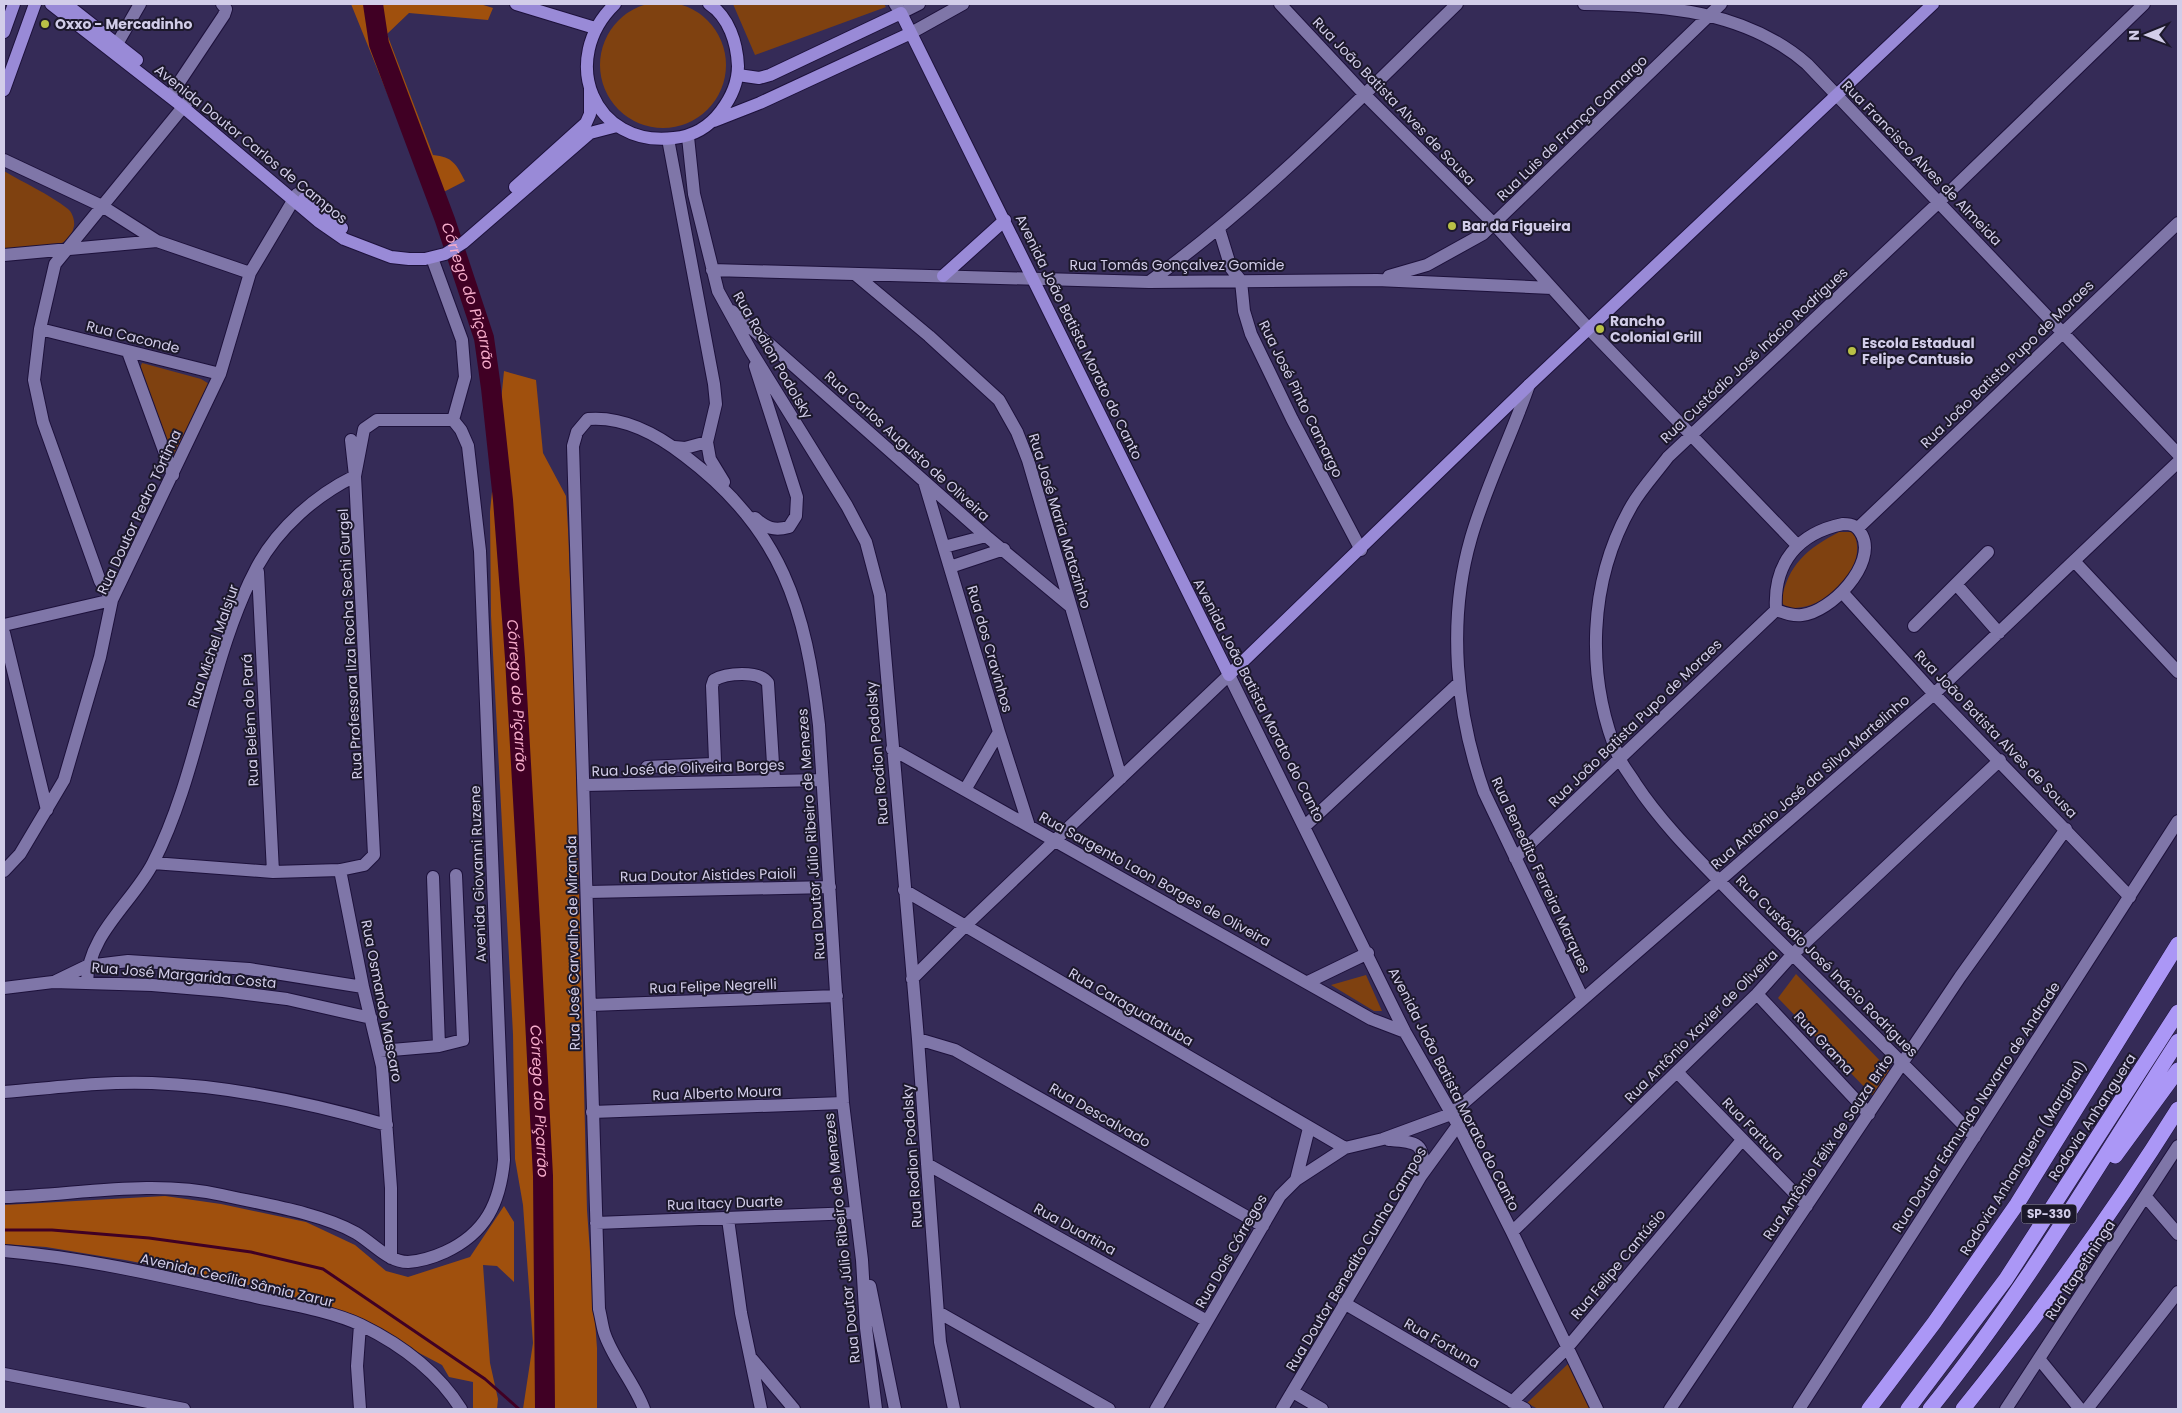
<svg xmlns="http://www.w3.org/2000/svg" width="2182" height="1413" font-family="Poppins,sans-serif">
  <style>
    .green { fill: #7f4110 }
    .forest { fill: #a0500d }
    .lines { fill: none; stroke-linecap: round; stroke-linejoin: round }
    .stream { stroke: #400024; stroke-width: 3 }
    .river { stroke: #400024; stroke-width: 20 }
    .minor-casing { stroke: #1d113b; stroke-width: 14 }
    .major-casing { stroke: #1d113b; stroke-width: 14 }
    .highway-casing { stroke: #1d113b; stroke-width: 16 }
    .minor { stroke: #7f76a8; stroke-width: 12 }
    .major { stroke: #998ad7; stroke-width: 12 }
    .highway { stroke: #ab97f6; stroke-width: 15 }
    .poi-dot { fill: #b9c046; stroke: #1c182b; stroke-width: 2 }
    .labels { text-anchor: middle; stroke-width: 4; stroke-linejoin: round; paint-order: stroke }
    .shield { fill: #1c182b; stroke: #9b97b0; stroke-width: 1 }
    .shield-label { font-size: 12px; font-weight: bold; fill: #d2cde9 }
    .poi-label { font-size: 14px; font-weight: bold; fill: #d2cde9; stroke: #1c182b; text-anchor: start }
    .street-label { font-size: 14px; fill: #d2cde9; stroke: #1c182b }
    .water-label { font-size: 15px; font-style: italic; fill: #f6accb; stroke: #1c182b }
  </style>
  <rect width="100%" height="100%" fill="#352b57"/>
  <!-- green -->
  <path class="green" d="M600 65a63 63 0 1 1 126 0a63 63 0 1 1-126 0Z
    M 733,4 L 884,4 L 886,7 L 755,55 Z
    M 4,171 C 24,183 49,194 68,209 C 72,212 75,220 74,226 C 69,255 26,248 4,250 Z
    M 142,363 L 201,379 L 211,385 L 175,457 L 170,456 L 138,373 Z
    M 1839,532 L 1853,532 C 1870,563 1832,602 1803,607 C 1798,608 1792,608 1787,608 L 1781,602 C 1788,564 1807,549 1839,532 Z
    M 1796,974 L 1890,1071 L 1874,1097 L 1778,998 Z
    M 1366,975 L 1382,1011 L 1374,1011 L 1331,985 Z
    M 1569,1363 L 1592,1409 L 1538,1409 L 1527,1403 Z"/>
  <!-- forest -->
  <path class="forest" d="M 351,4 L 480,4 L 493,8 L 488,20 L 409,13 L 387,34 L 433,155 C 453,157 456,164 465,181 L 430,199 Z
    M 504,371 L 536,380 L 543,453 L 566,496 L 568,529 L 574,680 L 587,1210 L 597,1348 L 597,1409 L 523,1409 L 533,1343 L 523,1205 L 515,1159 L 513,1034 L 491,616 L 490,512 Z
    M 165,1196 L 221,1204 L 306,1222 L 355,1245 L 386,1271 L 408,1277 L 470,1257 L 504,1206 L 514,1222 L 514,1282 L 497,1266 L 483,1265 L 490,1363 L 498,1399 L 497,1409 L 473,1409 L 473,1382 L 449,1377 L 442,1365 L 332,1307 L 230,1280 L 125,1260 L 46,1247 L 4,1244 L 4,1205 Z"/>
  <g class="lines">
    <!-- stream -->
    <path class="stream" d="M 4,1230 L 52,1230 L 149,1238 L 251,1252 L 323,1269 L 485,1379 L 519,1409"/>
    <!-- river -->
    <path class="river" id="s1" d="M 373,4 L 379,44 L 445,220 L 484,338 L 491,388 L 503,500 L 515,658 L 531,941 L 543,1176 L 545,1409"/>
    <!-- minor casing -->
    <g class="minor-casing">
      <path id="minor" d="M 895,4 L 901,13 L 919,4
        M 1280,4 L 1364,94 L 1494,224 L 1589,329 L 1797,545
        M 1584,4 C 1662,5 1745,10 1807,64 L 2178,454
        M 911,33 L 963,4
        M 117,44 L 140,4
        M 174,90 L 224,15 L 226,9 L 222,4
        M 688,137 L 694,194 L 718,291 L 751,351 L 847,506 L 866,542 L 880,595 L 918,1039 L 940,1342 L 954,1409
        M 668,139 L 714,384 L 716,404 L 707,442 L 710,459 L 724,482
        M 4,160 L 102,206 L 157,241 L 250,273
        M 1219,229 L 1231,268 L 1241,281 L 1244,311 L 1251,334 L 1292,419 L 1361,550
        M 4,255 L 157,241
        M 432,258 L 462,340 L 465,377 L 453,420
        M 712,270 L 1149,282 L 1377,280 L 1552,288
        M 856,275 L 929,336 L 999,400 L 1017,432 L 1028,460 L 1121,778
        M 1389,276 L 1427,265 L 1483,234 L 1721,4
        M 1149,282 C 1261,201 1358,100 1457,4
        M 732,311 L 986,536 L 1071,607
        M 40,329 L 220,374
        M 128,352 L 173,475
        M 1529,385 C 1511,437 1486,486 1471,538 C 1447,621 1456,713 1484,792 L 1583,999
        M 674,447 L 685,448 L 707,442
        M 924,481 L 999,732 L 1029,826
        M 755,518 C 766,528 774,531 789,527 L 796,516 L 797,497 L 755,366
        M 1843,524 C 1853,524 1857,526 1862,535 C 1877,564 1831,612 1802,615 C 1792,616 1785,613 1776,610 C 1773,563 1798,533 1843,524 Z
        M 1858,528 L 2178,223
        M 944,547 L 986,536
        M 1988,552 L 1956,584 L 1999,633
        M 2075,562 L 2178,672
        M 950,567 L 1004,549
        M 258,572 L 273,872
        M 1842,592 L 1934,694 L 2130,897
        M 4,625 L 112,600 L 100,581 L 43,422 L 34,380 L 40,329 L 55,264 L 188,101
        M 1914,626 L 1956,584
        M 4,633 L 47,810
        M 892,749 L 1371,1019 L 1405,1032
        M 647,767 L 712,764 L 715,761 L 712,686 L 714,680 C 726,673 759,670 768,683 L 774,780
        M 584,785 L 822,780
        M 965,790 L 999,732
        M 1305,826 L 1459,683
        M 1515,858 L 1776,610
        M 153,863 L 273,872 L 340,870 L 364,865 L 374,855 L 355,476 L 351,440
        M 340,870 L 363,987 L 382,1066 L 391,1188 L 391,1258
        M 4,871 L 20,854 L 64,780 L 100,657 L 112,600 L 220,374 L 250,273 L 297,194
        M 433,877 L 439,1046
        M 904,890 L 1345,1148
        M 588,892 L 830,887
        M 912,979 L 964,927 L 1229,675 L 1405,1032 L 1458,1125 L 1512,1232 L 1597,1409
        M 56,981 L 87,966 L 128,961 L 249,969 L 363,987
        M 1308,982 L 1368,953
        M 87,983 C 87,935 133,902 153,863 C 200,771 209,657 257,567 C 278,528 316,495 355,476 L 364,429 L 377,420 L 453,420
        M 4,988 L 53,982 L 152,985 L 223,991 L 287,999 L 371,1018
        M 1757,994 L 1869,1114
        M 590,1005 L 837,996
        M 918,1039 L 955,1050 L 1263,1226
        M 380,1051 L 439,1046 L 463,1040 L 456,875
        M 1677,1072 L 1807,1206
        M 4,1092 C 53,1088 103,1081 152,1083 C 232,1086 311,1103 387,1125
        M 592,1112 L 843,1103
        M 1975,1137 C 1895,1054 1812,975 1732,894 C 1698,859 1662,824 1635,783 C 1630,775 1623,766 1619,758 C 1585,677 1588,581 1632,505 C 1642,488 1656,473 1668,457 L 1938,203 L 2144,4
        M 1389,1140 C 1416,1142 1426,1142 1422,1173
        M 927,1164 L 1207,1321
        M 1296,1180 L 1309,1128
        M 4,1197 C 75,1195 152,1179 222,1195 C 262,1204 321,1213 356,1233 C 373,1243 388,1262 408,1262 C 421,1261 434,1257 445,1252 C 486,1233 500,1203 504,1160 L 480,551 L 468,446 L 461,430 L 453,420
        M 2146,1197 L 2178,1234
        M 728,1219 L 741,1313 L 761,1409
        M 596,1223 L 855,1213
        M 1512,1232 L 1757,994 L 1792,955 L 2000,760
        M 4,1251 C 86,1258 167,1277 247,1295 C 281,1303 330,1310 361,1325 C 402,1345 437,1371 461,1409
        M 870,1286 L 895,1409
        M 1344,1303 L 1525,1409
        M 938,1312 L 1109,1409
        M 752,1359 L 794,1409
        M 2040,1360 L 2080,1409
        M 4,1374 L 184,1409
        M 1293,1392 L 1322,1409
        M 1512,1402 L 1567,1348 L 1742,1140
        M 360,1409 L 357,1366 L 360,1325
        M 644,1409 C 634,1382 612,1358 604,1332 C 602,1325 601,1317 599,1309 L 573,446 L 577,432 L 588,419 C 624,416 657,434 685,456 C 782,529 806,609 819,725 L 843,1103 L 862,1260 L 866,1328 L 876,1409
        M 1156,1409 L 1280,1196 L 1296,1180 L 1345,1148 L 1383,1139 L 1451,1114 L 1934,694 L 2178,462
        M 1282,1409 L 1421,1176 L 1458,1125
        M 1670,1409 L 1960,977 L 2066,829
        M 1799,1409 L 2178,821
        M 2006,1409 L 2178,1146
        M 2087,1409 L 2178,1292"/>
    </g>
    <!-- major casing -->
    <g class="major-casing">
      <path id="major" d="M 51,4 L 183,107 L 318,221 L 344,239 L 391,257 L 409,259 L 425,259 L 445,254 L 463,243 L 590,133 L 617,126
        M 66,4 L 137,60
        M 516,4 L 595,28
        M 615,4 C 558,59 593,148 674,138 C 694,136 709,127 721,111 C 731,98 738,83 738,66 C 737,43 729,17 709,4
        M 4,32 L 14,4
        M 738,75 L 759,78 L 770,75 L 901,13 L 1229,675 L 1529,385 L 1933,4
        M 4,90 L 35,4
        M 714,121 L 760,103 L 911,33
        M 515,187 L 586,123 L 590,114 L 590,89
        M 304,199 L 342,228
        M 943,276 L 1005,220"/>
    </g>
    <!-- highway casing -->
    <g class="highway-casing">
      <path id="highway" d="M 2115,1156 L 2178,1070
        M 1869,1409 L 1934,1323 L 2017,1204 L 2178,944
        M 1908,1409 L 2006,1279 L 2178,1012
        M 1930,1409 C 2023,1294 2098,1165 2178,1041
        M 1963,1409 C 2040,1313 2113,1213 2178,1109"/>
    </g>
    <!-- minor -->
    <use href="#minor" class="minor"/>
    <!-- major -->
    <use href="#major" class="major"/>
    <!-- highway -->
    <use href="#highway" class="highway"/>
  </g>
  <!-- markers -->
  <g class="poi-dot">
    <circle cx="45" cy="24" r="5"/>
    <circle cx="1452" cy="226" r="5"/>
    <circle cx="1600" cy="329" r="5"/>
    <circle cx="1852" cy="351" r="5"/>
  </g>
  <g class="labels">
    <!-- shield labels -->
    <rect class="shield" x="2021.5" y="1204.5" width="55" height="19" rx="4"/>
    <g class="shield-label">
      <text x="2049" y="1218">SP-330</text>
    </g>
    <!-- poi labels -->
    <g class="poi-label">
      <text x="55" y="29">Oxxo - Mercadinho</text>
      <text x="1462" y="231">Bar da Figueira</text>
      <text x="1610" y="326">Rancho<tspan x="1610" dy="16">Colonial Grill</tspan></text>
      <text x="1862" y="348">Escola Estadual<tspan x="1862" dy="16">Felipe Cantusio</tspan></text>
    </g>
    <!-- street labels -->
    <g class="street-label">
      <text transform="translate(1394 101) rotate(46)" y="5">Rua João Batista Alves de Sousa</text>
      <text transform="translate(1572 128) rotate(-44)" y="5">Rua Luis de França Camargo</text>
      <text transform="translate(251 144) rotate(39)" y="5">Avenida Doutor Carlos de Campos</text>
      <text transform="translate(1922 163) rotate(46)" y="5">Rua Francisco Alves de Almeida</text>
      <text x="1177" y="270">Rua Tomás Gonçalvez Gomide</text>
      <text transform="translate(133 337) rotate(14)" y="5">Rua Caconde</text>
      <text transform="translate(1079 337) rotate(64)" y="5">Avenida João Batista Morato do Canto</text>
      <text transform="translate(773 355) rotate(60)" y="5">Rua Rodion Podolsky</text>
      <text transform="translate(1754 355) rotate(-43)" y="5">Rua Custódio José Inácio Rodrigues</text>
      <text transform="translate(2007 364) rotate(-44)" y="5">Rua João Batista Pupo de Moraes</text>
      <text transform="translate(1301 399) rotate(64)" y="5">Rua José Pinto Camargo</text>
      <text transform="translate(907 446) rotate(42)" y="5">Rua Carlos Augusto de Oliveira</text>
      <text transform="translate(139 512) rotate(-65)" y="5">Rua Doutor Pedro Tórtima</text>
      <text transform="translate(1060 521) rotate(73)" y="5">Rua José Maria Matozinho</text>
      <text transform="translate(350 644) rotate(-93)" y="5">Rua Professora Ilza Rocha Sechi Gurgel</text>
      <text transform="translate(213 646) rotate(-71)" y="5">Rua Michel Malsjur</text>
      <text transform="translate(990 649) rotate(74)" y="5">Rua dos Cravinhos</text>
      <text transform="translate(1259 700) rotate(63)" y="5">Avenida João Batista Morato do Canto</text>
      <text transform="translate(250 720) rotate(-93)" y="5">Rua Belém do Pará</text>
      <text transform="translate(1635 723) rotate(-44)" y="5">Rua João Batista Pupo de Moraes</text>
      <text transform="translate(1996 734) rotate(46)" y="5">Rua João Batista Alves de Sousa</text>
      <text transform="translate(877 753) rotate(-95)" y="5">Rua Rodion Podolsky</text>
      <text transform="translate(688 768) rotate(-2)" y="5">Rua José de Oliveira Borges</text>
      <text transform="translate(1810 782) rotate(-41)" y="5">Rua Antônio José da Silva Martelinho</text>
      <text transform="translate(811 834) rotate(-94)" y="5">Rua Doutor Júlio Ribeiro de Menezes</text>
      <text transform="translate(478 874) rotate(-92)" y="5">Avenida Giovanni Ruzene</text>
      <text transform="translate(708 875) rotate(-1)" y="5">Rua Doutor Aistides Paioli</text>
      <text transform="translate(1541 875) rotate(65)" y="5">Rua Benedito Ferreira Marques</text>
      <text transform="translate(1155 879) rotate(29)" y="5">Rua Sargento Laon Borges de Oliveira</text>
      <text transform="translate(573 943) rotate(-91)" y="5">Rua José Carvalho de Miranda</text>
      <text transform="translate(1827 966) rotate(45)" y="5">Rua Custódio José Inácio Rodrigues</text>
      <text transform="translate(184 975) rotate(5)" y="5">Rua José Margarida Costa</text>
      <text transform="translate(713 986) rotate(-2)" y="5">Rua Felipe Negrelli</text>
      <text transform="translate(382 1001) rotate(79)" y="5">Rua Osmando Mascaro</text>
      <text transform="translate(1131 1007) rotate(30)" y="5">Rua Caraguatatuba</text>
      <text transform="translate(1701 1026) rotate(-45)" y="5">Rua Antônio Xavier de Oliveira</text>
      <text transform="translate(1824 1043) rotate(47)" y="5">Rua Grama</text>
      <text transform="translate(1454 1089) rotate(63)" y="5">Avenida João Batista Morato do Canto</text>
      <text transform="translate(717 1093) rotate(-2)" y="5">Rua Alberto Moura</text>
      <text transform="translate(1976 1107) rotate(-57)" y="5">Rua Doutor Edmundo Navarro de Andrade</text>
      <text transform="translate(1100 1115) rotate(30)" y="5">Rua Descalvado</text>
      <text transform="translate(2092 1117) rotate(-57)" y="5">Rodovia Anhanguera</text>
      <text transform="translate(1753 1129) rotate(46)" y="5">Rua Fartura</text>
      <text transform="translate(1828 1147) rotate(-56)" y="5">Rua Antônio Félix de Souza Brito</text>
      <text transform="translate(912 1156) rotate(-94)" y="5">Rua Rodion Podolsky</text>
      <text transform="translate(2023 1158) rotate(-58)" y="5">Rodovia Anhanguera (Marginal)</text>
      <text transform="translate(725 1203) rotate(-2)" y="5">Rua Itacy Duarte</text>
      <text transform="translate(1075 1229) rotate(29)" y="5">Rua Duartina</text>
      <text transform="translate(842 1238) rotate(-96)" y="5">Rua Doutor Júlio Ribeiro de Menezes</text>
      <text transform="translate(1231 1251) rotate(-60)" y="5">Rua Dois Córregos</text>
      <text transform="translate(1356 1259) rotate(-59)" y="5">Rua Doutor Benedito Cunha Campos</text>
      <text transform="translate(1618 1264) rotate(-50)" y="5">Rua Felipe Cantúsio</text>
      <text transform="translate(2080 1270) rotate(-57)" y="5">Rua Itapetininga</text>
      <text transform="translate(237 1280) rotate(13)" y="5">Avenida Cecília Sâmia Zarur</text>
      <text transform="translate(1442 1343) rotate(30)" y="5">Rua Fortuna</text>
    </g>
    <!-- water labels -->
    <g class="water-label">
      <text dy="5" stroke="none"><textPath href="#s1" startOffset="308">Córrego do Piçarrão</textPath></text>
      <text dy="5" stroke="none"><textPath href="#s1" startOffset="712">Córrego do Piçarrão</textPath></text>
      <text dy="5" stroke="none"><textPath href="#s1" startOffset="1118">Córrego do Piçarrão</textPath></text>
    </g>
  </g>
  <!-- border -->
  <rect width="2182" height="1413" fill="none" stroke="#d2cde9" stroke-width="10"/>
  <!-- north arrow -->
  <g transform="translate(2147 35) rotate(269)" stroke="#1c182b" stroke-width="4" paint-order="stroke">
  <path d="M0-4L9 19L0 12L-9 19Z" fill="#d2cde9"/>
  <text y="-8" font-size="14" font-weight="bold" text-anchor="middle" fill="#d2cde9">N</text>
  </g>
</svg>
